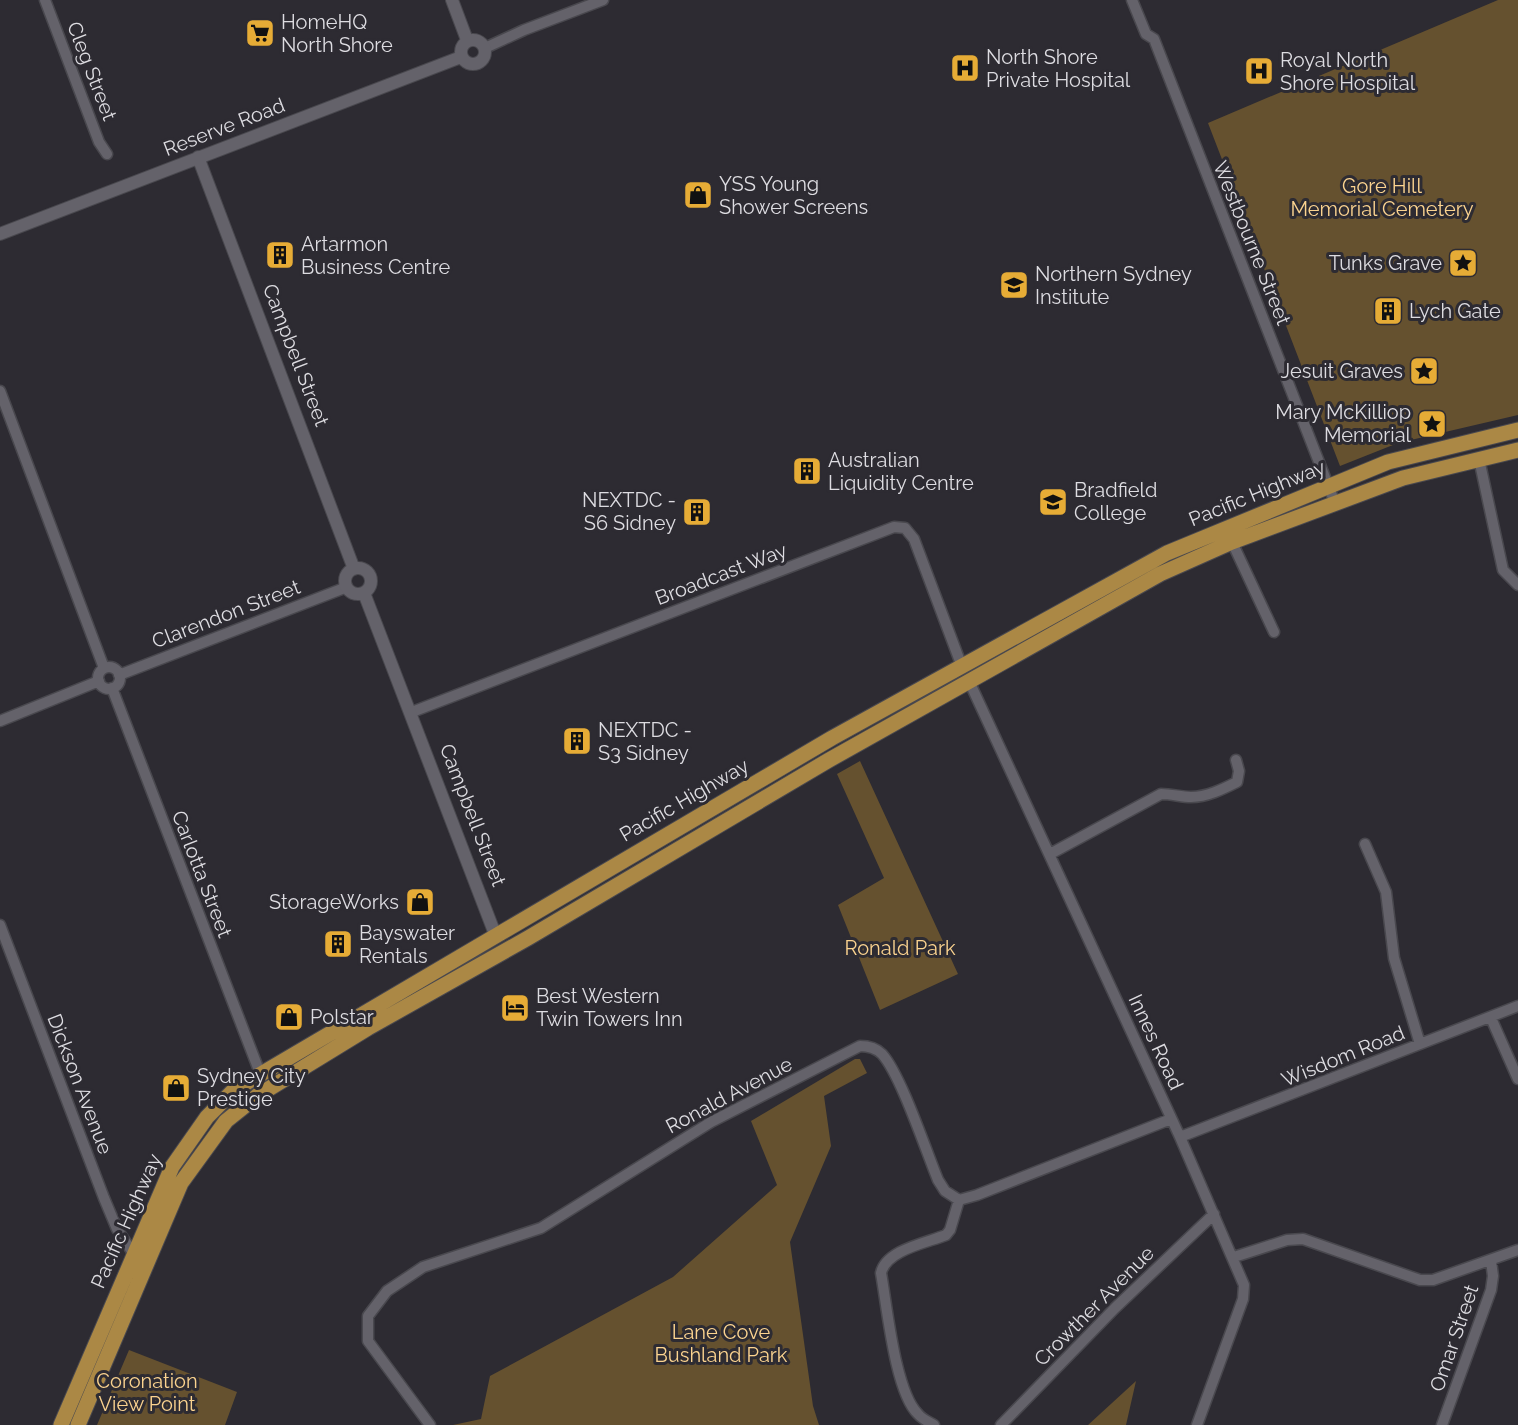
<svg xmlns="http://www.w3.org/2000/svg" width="1518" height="1425" font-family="Raleway,sans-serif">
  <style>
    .green { fill: #65512f }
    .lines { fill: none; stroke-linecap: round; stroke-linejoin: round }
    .minor-casing { stroke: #49484e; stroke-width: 13 }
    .tertiary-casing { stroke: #49484e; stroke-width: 14 }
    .primary-casing { stroke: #49484e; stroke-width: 17 }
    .minor { stroke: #64626a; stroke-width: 10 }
    .tertiary { stroke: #64626a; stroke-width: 12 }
    .primary { stroke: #ab8845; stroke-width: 15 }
    .labels { text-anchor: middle; stroke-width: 6; stroke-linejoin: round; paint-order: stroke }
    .poi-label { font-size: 20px; fill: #dddce1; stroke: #2d2b32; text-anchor: start }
    .street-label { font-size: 20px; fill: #dddce1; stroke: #2d2b32 }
    .park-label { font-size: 20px; fill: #fbd38f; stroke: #2d2b32 }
  </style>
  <rect width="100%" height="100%" fill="#2d2b32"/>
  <!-- green -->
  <path class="green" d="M 1498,0 L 1518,0 L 1518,415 L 1398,443 L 1340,466 L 1208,123 Z
    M 860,761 L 958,974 L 880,1010 L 838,905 L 884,878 L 837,774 Z
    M 855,1059 L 860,1059 L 867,1073 L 824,1096 L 831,1146 L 790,1242 L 813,1406 L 819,1425 L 453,1425 L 481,1419 L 490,1376 L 673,1277 L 777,1185 L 751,1121 Z
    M 129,1350 L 237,1392 L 225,1425 L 97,1425 Z
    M 1136,1381 L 1126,1425 L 1088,1425 Z"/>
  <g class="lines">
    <!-- minor casing -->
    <g class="minor-casing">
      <path id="minor" d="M 45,0 L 99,142 L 107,154
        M 1132,0 L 1146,34 L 1154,39 L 1335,503
        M 485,48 L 524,30 L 603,0
        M 0,391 L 104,668
        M 1479,459 L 1503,570 L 1518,585
        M 1232,542 L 1274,632
        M98 678a11 11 0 1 1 22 0a11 11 0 1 1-22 0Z
        M 119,675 L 347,587
        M 969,681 L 1180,1137 L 1244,1285 L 1243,1299 L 1197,1425
        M 112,688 L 260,1073
        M 412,712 L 894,527 L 905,528 L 914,539 L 961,664
        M 0,721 L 99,681
        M 1365,844 L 1386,892 L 1394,958 L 1420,1044
        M 1050,854 L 1161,794 C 1172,794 1181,797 1191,797 C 1207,797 1223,789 1237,782 L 1239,771 L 1236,760
        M 0,925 L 104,1198 L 117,1229 L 133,1253
        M 1491,1018 L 1518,1079
        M 1180,1137 L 1518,1006
        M 1234,1257 L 1287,1240 L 1303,1239 L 1420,1280 L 1433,1280 L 1518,1250
        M 430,1425 L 368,1341 L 368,1316 L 387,1291 L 423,1267 L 541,1228 L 711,1122 L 860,1046 C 869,1046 876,1048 882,1054 C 901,1075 926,1151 938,1180 L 945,1191 L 959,1200 L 977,1195 L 1171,1119
        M 934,1425 C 929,1422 922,1419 918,1414 C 895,1392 887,1306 881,1273 C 886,1250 926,1243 946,1235 L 950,1230 L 959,1200
        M 1001,1425 L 1115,1308 L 1214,1214
        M 1442,1425 L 1491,1290 L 1493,1276 L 1491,1261"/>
    </g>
    <!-- tertiary casing -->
    <g class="tertiary-casing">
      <path id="tertiary" d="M 452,0 L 467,40
        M461 52a12 12 0 1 1 24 0a12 12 0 1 1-24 0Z
        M 198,157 L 354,569
        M 0,234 L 461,57
        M345 581a13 13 0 1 1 26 0a13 13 0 1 1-26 0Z
        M 364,593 L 495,934"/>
    </g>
    <!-- primary casing -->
    <g class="primary-casing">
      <path id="primary" d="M 61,1425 L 172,1167 L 207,1117 L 234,1090 L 832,738 L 1167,553 L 1388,462 L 1518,430
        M 78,1425 L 181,1183 L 226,1121 L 257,1096 L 368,1028 L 528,938 L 829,760 L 1160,574 L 1232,542 L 1403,478 L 1518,450"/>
    </g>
    <!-- minor -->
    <use href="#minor" class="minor"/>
    <!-- tertiary -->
    <use href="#tertiary" class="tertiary"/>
    <!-- primary -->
    <use href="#primary" class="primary"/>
  </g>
  <!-- icons -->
  <defs>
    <g id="supermarket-square" transform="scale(1.5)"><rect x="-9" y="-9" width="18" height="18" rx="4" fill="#e6ac36" stroke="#2d2b32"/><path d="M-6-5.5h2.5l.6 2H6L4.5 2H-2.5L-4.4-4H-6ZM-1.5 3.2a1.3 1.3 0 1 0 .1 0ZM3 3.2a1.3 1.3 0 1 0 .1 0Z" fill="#111"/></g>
    <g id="hospital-square" transform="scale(1.5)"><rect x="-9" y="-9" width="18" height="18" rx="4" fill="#e6ac36" stroke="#2d2b32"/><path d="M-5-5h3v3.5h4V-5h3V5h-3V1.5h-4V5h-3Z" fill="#111"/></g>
    <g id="shop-square" transform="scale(1.5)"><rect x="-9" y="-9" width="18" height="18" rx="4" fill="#e6ac36" stroke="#2d2b32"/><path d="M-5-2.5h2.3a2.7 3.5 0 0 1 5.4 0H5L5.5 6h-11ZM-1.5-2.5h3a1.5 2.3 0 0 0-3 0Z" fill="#111"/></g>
    <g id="building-square" transform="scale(1.5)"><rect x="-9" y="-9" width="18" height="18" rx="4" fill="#e6ac36" stroke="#2d2b32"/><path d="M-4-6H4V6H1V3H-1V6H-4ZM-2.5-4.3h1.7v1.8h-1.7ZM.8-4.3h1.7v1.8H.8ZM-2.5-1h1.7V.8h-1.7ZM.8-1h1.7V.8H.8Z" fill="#111"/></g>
    <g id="sight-square" transform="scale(1.5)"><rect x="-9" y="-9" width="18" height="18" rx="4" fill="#e6ac36" stroke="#2d2b32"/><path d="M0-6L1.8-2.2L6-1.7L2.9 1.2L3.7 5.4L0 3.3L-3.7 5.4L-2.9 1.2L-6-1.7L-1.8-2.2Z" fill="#111"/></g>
    <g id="university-square" transform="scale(1.5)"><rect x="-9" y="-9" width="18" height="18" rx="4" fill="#e6ac36" stroke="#2d2b32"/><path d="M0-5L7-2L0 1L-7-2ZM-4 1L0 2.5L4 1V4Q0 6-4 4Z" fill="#111"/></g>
    <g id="school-square" transform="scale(1.5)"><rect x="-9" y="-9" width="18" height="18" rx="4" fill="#e6ac36" stroke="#2d2b32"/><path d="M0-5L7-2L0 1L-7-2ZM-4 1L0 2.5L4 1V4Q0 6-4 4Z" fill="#111"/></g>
    <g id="hotel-square" transform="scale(1.5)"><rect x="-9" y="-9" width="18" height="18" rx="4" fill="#e6ac36" stroke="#2d2b32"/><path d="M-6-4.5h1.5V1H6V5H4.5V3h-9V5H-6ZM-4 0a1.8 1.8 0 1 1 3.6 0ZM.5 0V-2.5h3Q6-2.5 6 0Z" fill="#111"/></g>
  </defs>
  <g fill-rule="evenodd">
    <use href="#supermarket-square" x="260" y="33"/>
    <use href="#hospital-square" x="965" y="68"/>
    <use href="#hospital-square" x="1259" y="71"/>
    <use href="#shop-square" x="698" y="195"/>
    <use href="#building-square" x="280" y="255"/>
    <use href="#sight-square" x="1463" y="263"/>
    <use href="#university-square" x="1014" y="285"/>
    <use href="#building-square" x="1388" y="311"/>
    <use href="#sight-square" x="1424" y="371"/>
    <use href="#sight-square" x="1432" y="424"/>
    <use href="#building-square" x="807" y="471"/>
    <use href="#school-square" x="1053" y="502"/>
    <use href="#building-square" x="697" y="512"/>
    <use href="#building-square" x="577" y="741"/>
    <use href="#shop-square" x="420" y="902"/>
    <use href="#building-square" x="338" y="944"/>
    <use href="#hotel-square" x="515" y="1008"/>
    <use href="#shop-square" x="289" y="1017"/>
    <use href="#shop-square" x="176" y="1088"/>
  </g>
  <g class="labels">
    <!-- poi labels -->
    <g class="poi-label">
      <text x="281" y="29">HomeHQ<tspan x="281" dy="23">North Shore</tspan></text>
      <text x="986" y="64">North Shore<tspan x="986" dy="23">Private Hospital</tspan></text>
      <text x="1280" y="67">Royal North<tspan x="1280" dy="23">Shore Hospital</tspan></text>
      <text x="719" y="191">YSS Young<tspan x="719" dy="23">Shower Screens</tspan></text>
      <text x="301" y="251">Artarmon<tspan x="301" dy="23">Business Centre</tspan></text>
      <text x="1442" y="270" text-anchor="end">Tunks Grave</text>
      <text x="1035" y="281">Northern Sydney<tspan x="1035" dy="23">Institute</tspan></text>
      <text x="1409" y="318">Lych Gate</text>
      <text x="1403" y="378" text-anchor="end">Jesuit Graves</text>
      <text x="1411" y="419" text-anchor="end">Mary McKilliop<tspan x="1411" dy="23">Memorial</tspan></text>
      <text x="828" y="467">Australian<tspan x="828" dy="23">Liquidity Centre</tspan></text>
      <text x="1074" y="497">Bradfield<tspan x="1074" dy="23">College</tspan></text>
      <text x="676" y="507" text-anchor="end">NEXTDC -<tspan x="676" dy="23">S6 Sidney</tspan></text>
      <text x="598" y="737">NEXTDC -<tspan x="598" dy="23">S3 Sidney</tspan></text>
      <text x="399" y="909" text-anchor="end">StorageWorks</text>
      <text x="359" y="940">Bayswater<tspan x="359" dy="23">Rentals</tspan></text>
      <text x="536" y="1003">Best Western<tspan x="536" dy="23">Twin Towers Inn</tspan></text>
      <text x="310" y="1024">Polstar</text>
      <text x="197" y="1083">Sydney City<tspan x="197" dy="23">Prestige</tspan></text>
    </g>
    <!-- street labels -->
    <g class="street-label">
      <text transform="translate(92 71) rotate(69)" y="7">Cleg Street</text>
      <text transform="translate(224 127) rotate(-21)" y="7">Reserve Road</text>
      <text transform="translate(1252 243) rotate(68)" y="7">Westbourne Street</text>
      <text transform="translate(296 355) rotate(69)" y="7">Campbell Street</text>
      <text transform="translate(1257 493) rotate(-22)" y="7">Pacific Highway</text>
      <text transform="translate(721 574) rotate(-21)" y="7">Broadcast Way</text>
      <text transform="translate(226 614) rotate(-21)" y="7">Clarendon Street</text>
      <text transform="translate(684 800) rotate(-30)" y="7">Pacific Highway</text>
      <text transform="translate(473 815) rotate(69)" y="7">Campbell Street</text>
      <text transform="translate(202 874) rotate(69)" y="7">Carlotta Street</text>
      <text transform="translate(1156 1042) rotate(65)" y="7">Innes Road</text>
      <text transform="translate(1343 1056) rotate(-22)" y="7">Wisdom Road</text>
      <text transform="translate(80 1084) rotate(69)" y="7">Dickson Avenue</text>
      <text transform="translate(729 1095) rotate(-28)" y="7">Ronald Avenue</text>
      <text transform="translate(126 1221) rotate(-66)" y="7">Pacific Highway</text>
      <text transform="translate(1094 1306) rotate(-45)" y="7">Crowther Avenue</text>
      <text transform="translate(1454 1338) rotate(-71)" y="7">Omar Street</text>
    </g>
    <!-- park labels -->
    <g class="park-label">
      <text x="1382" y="193">Gore Hill<tspan x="1382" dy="23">Memorial Cemetery</tspan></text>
      <text x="900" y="955">Ronald Park</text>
      <text x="721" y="1339">Lane Cove<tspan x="721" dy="23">Bushland Park</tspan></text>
      <text x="147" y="1388">Coronation<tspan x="147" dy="23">View Point</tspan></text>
    </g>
  </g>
</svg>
